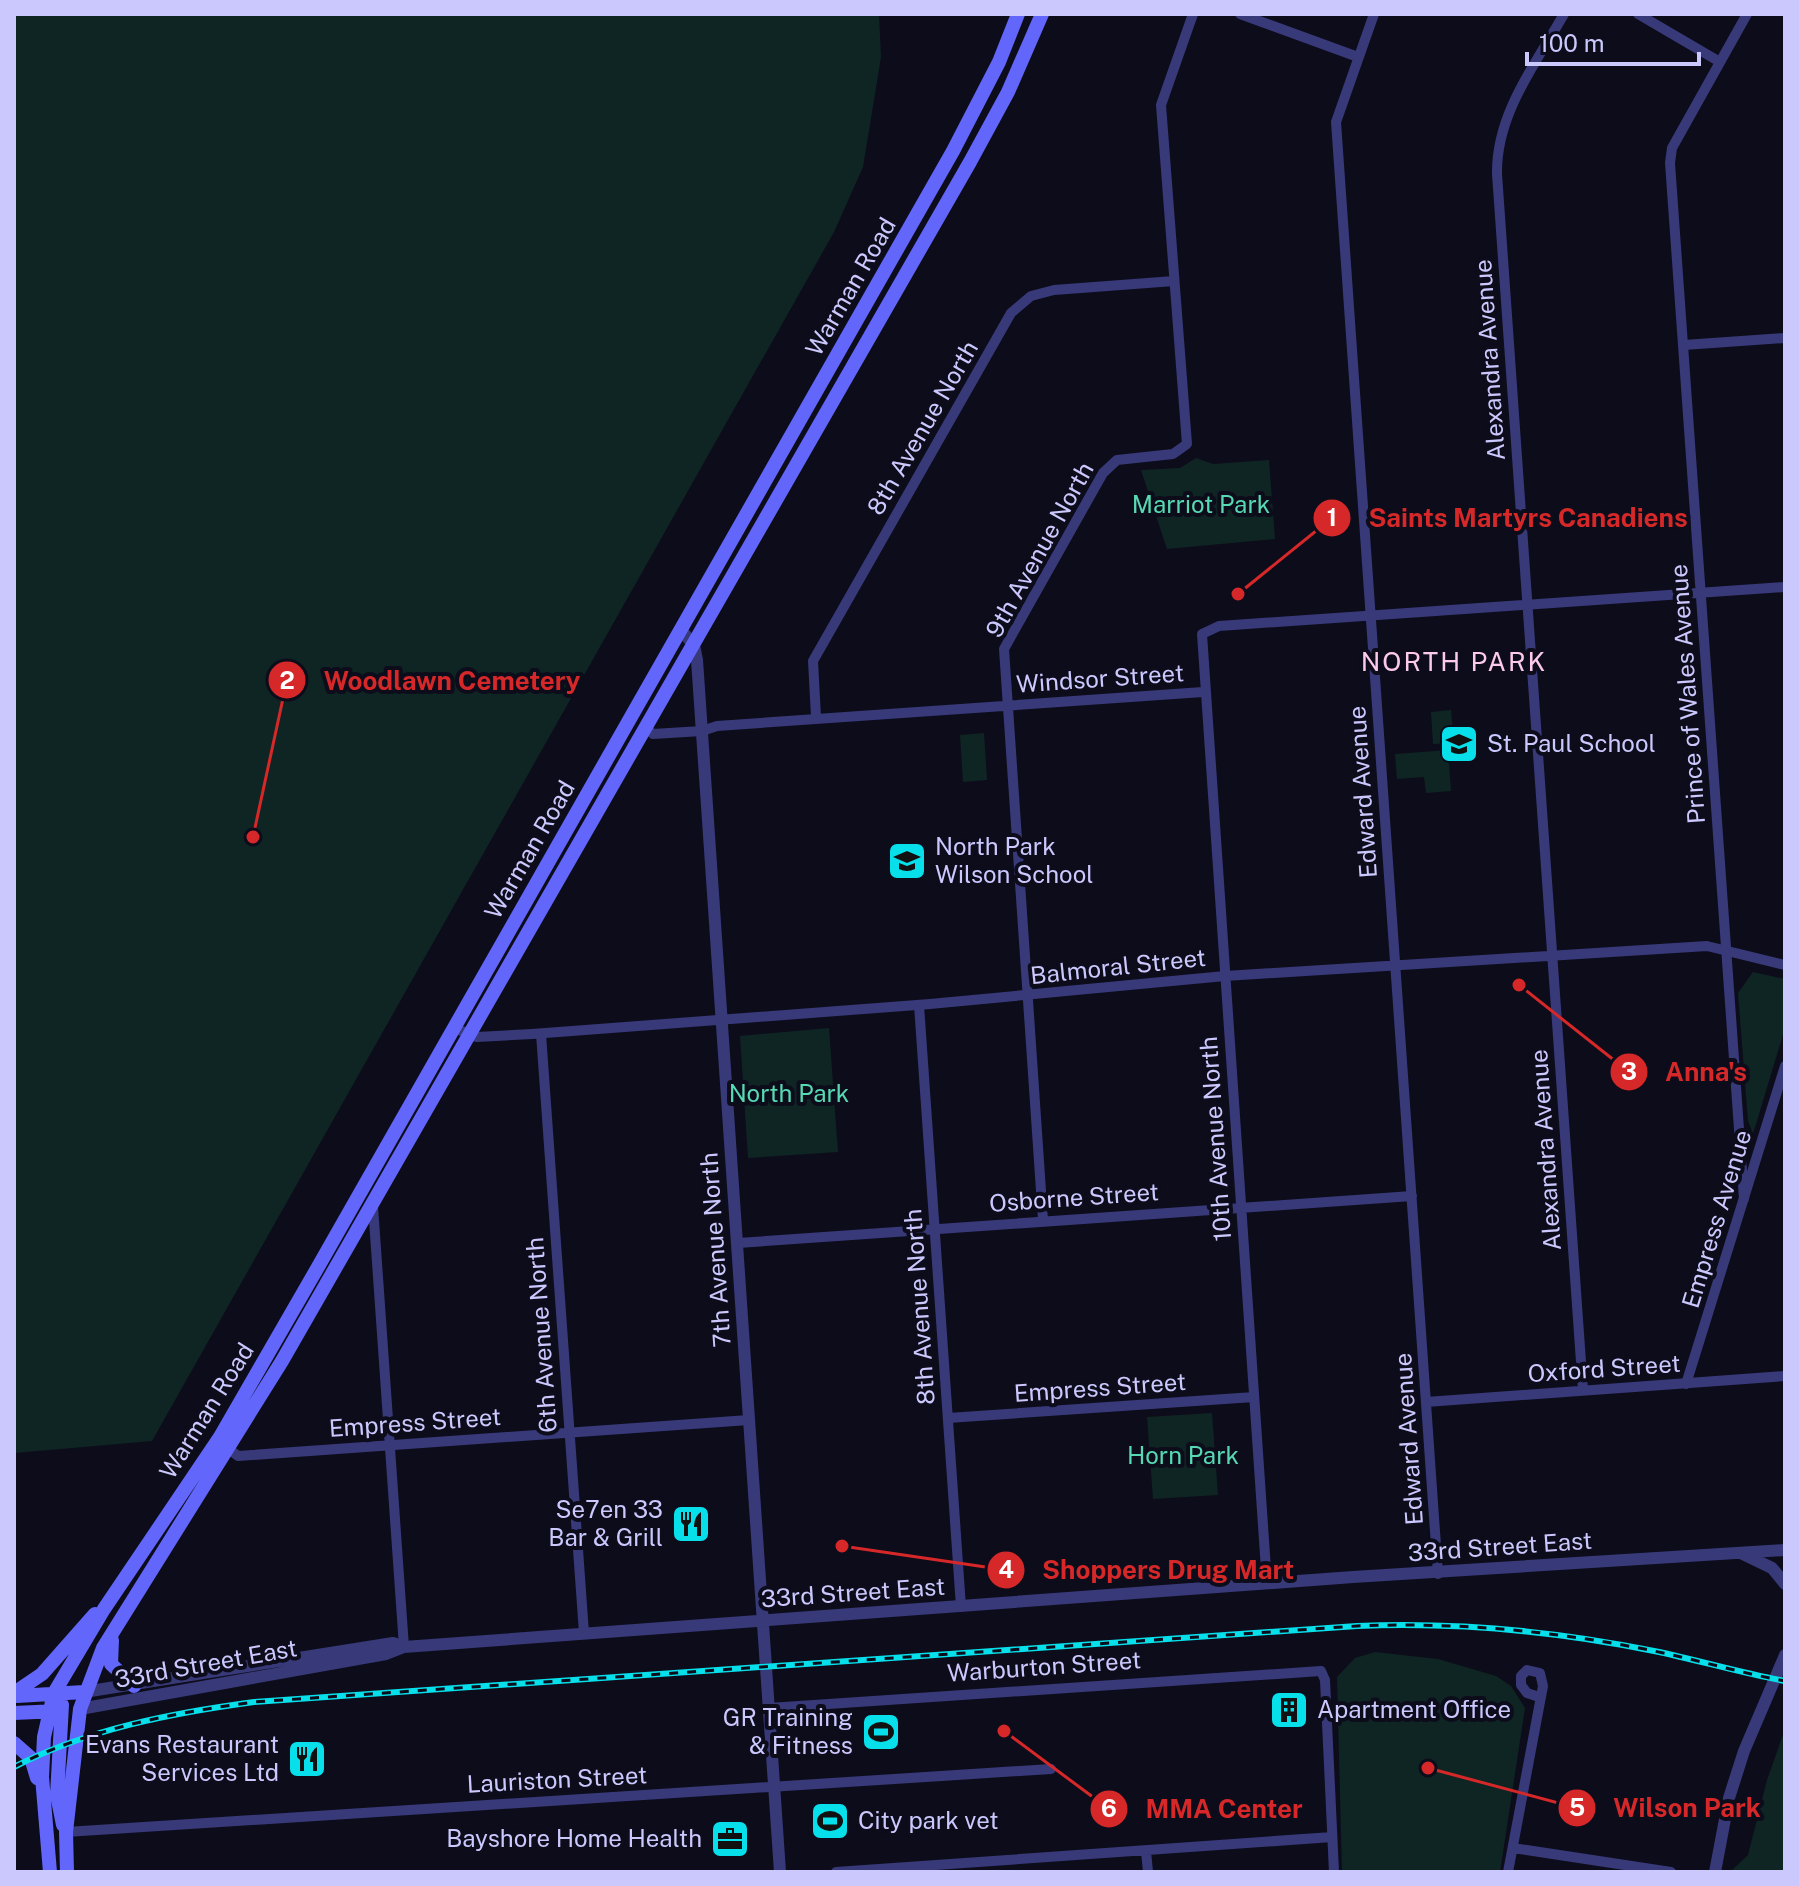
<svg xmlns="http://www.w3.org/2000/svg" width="1799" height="1886" font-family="'Public Sans',sans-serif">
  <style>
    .green { fill: #0f2523 }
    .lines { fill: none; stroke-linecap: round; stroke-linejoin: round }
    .minor { stroke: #383979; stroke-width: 10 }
    .tertiary { stroke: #383979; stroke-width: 12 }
    .secondary { stroke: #6266fa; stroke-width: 14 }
    .rail-casing { stroke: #07dfea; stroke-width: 6 }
    .rail { stroke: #0d0c1b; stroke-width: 3; stroke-dasharray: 9; stroke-linecap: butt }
    .labels { text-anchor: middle; stroke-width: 8; stroke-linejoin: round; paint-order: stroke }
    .street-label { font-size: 24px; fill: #cbc8fd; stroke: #0d0c1b }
    .park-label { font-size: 24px; fill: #57dab3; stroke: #0d0c1b }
    .poi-label { font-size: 24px; fill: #cbc8fd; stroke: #0d0c1b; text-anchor: start }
    .neighbourhood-label { font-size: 26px; letter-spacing: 2px; fill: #fdcaed; stroke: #0d0c1b }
    .leader { fill: none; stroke: #d62828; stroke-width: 3 }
    .callout-dot { fill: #d62828; stroke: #0d0c1b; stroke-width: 3 }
    .mark-label { font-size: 24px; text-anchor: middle; font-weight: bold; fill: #fff }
    .callout-label { font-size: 26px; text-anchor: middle; font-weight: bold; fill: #d62828; stroke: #0d0c1b; stroke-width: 8; stroke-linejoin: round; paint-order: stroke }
  </style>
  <rect width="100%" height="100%" fill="#0d0c1b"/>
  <!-- green -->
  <path class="green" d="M 14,14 L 879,14 L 881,57 L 863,167 L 834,232 L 152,1441 L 15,1453 Z
    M 1196,458 L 1213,464 L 1269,460 L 1275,539 L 1167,549 L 1141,470 L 1180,468 Z
    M 1451,710 L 1454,743 L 1433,744 L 1431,712 Z
    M 984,733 L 987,780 L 963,782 L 960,735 Z
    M 1448,750 L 1451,791 L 1426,793 L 1424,777 L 1397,779 L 1395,754 Z
    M 1753,972 L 1785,979 L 1785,1028 L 1753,1134 L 1748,1121 L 1738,993 Z
    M 829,1028 L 838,1152 L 748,1158 L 740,1036 Z
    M 1212,1413 L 1218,1495 L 1153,1499 L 1147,1417 Z
    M 1375,1652 L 1438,1659 L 1496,1676 L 1511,1686 L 1525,1708 L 1500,1872 L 1342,1872 L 1337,1677 L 1355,1658 Z
    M 1785,1729 L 1784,1872 L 1730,1872 L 1748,1855 L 1767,1780 Z"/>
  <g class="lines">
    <!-- minor -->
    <path class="minor" d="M 1240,14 L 1358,57
      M 1374,14 L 1336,122 L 1438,1574
      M 1564,14 C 1535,65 1496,114 1497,174 L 1583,1390
      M 1638,14 L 1720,62
      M 1684,345 L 1785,338
      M 816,717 L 813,661 L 1011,313 L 1031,296 L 1054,290 L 1174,281
      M 646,728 L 653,734 L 702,731 L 717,726 L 1203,692
      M 919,1005 L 961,1607
      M 454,1028 L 477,1037 L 532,1034 L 930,1004 L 1225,976 L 1707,946 L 1785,965
      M 541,1034 L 584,1633
      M 1744,1199 L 1670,163 L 1672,148 L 1747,14
      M 373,1206 L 404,1647
      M 1043,1220 L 1004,649 L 1103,473 L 1117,460 L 1173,454 L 1187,444 L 1161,105 L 1193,14
      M 738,1243 L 1412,1196
      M 1686,1384 L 1785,1066
      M 1426,1402 L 1785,1376
      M 948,1418 L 1254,1397
      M 230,1450 L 238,1456 L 749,1420
      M 1267,1584 L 1202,634 L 1219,626 L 1785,587
      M 769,1708 L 1321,1671 L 1325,1680 L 1334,1872
      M 66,1832 L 1051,1769
      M 1513,1848 L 1671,1872
      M 1146,1851 L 1148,1872
      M 836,1872 L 1332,1837
      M 1508,1872 L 1543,1686 L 1540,1673 L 1527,1670 L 1521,1676 L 1521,1685 L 1527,1693 L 1539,1697"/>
    <!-- tertiary -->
    <path class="tertiary" d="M 681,630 L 694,645 L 697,660 L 780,1872
      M 1743,1554 L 1772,1568 L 1785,1584
      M 84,1692 L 393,1643 L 404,1647
      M 80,1709 L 386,1654 L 404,1647 L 1353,1577 L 1785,1550
      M 1715,1872 L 1729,1798 L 1744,1751 L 1785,1655"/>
    <!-- secondary -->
    <path class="secondary" d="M 112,1640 L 111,1664 L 134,1686
      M 14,1693 L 42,1674 L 95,1614
      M 54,1693 L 62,1705 L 57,1795 L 63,1825
      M 17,1696 L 84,1692
      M 14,1713 L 58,1711
      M 14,1743 L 31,1758 L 37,1778
      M 50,1872 L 42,1777 L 44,1737 L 54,1693 L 104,1609 L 220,1437 L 318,1267 L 953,151 L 999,62 L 1018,14
      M 67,1872 L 66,1832 L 80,1709 L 103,1648 L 282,1361 L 970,162 L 1008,92 L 1042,14"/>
    <!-- rail casing -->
    <g class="rail-casing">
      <path id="rail" d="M 14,1767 C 88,1729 172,1713 254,1702 L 1357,1626 C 1458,1622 1556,1631 1654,1651 C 1698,1660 1741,1673 1785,1681"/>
    </g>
    <!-- rail -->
    <use href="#rail" class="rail"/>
  </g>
  <!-- icons -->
  <defs>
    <g id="school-square" transform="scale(2)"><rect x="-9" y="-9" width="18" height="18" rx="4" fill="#07dfea" stroke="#0d0c1b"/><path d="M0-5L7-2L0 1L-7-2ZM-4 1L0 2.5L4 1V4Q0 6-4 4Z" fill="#111"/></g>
    <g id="restaurant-square" transform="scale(2)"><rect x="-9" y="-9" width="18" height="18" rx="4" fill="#07dfea" stroke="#0d0c1b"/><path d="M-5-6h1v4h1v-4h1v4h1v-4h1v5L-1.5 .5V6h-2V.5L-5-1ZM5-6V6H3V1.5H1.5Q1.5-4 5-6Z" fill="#111"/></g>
    <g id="building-square" transform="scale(2)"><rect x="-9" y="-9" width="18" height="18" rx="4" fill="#07dfea" stroke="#0d0c1b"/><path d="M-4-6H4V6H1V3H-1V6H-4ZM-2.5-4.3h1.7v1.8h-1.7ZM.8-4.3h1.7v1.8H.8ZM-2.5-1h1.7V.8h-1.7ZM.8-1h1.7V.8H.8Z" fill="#111"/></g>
    <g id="stadium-square" transform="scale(2)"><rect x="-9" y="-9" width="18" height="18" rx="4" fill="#07dfea" stroke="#0d0c1b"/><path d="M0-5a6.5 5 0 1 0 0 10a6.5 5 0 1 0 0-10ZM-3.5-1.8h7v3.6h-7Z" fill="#111"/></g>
    <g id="office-square" transform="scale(2)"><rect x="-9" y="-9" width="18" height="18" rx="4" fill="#07dfea" stroke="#0d0c1b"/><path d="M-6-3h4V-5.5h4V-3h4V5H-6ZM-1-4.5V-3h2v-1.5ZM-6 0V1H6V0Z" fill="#111"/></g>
  </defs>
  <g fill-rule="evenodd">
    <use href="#school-square" x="1459" y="744"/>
    <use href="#school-square" x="907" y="861"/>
    <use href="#restaurant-square" x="691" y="1524"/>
    <use href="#building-square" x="1289" y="1710"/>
    <use href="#stadium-square" x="881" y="1732"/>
    <use href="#restaurant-square" x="307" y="1759"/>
    <use href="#stadium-square" x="830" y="1821"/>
    <use href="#office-square" x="730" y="1839"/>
  </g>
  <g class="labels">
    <!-- street labels -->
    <g class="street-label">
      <text transform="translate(851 287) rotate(-60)" y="8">Warman Road</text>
      <text transform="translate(1490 360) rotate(-94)" y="8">Alexandra Avenue</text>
      <text transform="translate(923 428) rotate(-60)" y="8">8th Avenue North</text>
      <text transform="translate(1040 550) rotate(-61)" y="8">9th Avenue North</text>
      <text transform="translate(1100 679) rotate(-4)" y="8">Windsor Street</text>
      <text transform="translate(1688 694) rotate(-94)" y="8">Prince of Wales Avenue</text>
      <text transform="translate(1363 792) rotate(-94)" y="8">Edward Avenue</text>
      <text transform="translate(530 850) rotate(-60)" y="8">Warman Road</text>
      <text transform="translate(1118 967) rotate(-6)" y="8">Balmoral Street</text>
      <text transform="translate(1216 1139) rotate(-94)" y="8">10th Avenue North</text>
      <text transform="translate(1546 1150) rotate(-94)" y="8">Alexandra Avenue</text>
      <text transform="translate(1074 1198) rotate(-4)" y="8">Osborne Street</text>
      <text transform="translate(1717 1219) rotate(-73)" y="8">Empress Avenue</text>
      <text transform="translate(716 1250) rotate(-94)" y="8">7th Avenue North</text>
      <text transform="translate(920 1307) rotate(-94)" y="8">8th Avenue North</text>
      <text transform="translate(542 1335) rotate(-94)" y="8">6th Avenue North</text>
      <text transform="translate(1604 1369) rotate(-4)" y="8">Oxford Street</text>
      <text transform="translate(1100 1388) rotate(-4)" y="8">Empress Street</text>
      <text transform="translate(207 1411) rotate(-58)" y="8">Warman Road</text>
      <text transform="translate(415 1423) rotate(-4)" y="8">Empress Street</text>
      <text transform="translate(1409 1439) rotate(-94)" y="8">Edward Avenue</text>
      <text transform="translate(1500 1547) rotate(-4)" y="8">33rd Street East</text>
      <text transform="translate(853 1593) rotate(-4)" y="8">33rd Street East</text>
      <text transform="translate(206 1664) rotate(-10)" y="8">33rd Street East</text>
      <text transform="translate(1044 1667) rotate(-4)" y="8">Warburton Street</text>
      <text transform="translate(557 1780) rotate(-3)" y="8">Lauriston Street</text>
    </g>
    <!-- park labels -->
    <g class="park-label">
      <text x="1201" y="513">Marriot Park</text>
      <text x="789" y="1102">North Park</text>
      <text x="1183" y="1464">Horn Park</text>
    </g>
    <!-- poi labels -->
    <g class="poi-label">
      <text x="1487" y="752">St. Paul School</text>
      <text x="935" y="855">North Park<tspan x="935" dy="28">Wilson School</tspan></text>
      <text x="663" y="1518" text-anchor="end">Se7en 33<tspan x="663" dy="28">Bar &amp; Grill</tspan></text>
      <text x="1317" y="1718">Apartment Office</text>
      <text x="853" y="1726" text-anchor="end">GR Training<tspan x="853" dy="28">&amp; Fitness</tspan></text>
      <text x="279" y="1753" text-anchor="end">Evans Restaurant<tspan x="279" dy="28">Services Ltd</tspan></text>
      <text x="858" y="1829">City park vet</text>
      <text x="702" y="1847" text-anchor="end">Bayshore Home Health</text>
    </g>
    <!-- neighbourhood labels -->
    <g class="neighbourhood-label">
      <text x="1454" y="671">NORTH PARK</text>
    </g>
  </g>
  <!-- callouts -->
  <path class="leader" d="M1238 594L1332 518M253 837L287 680M1519 985L1629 1072M842 1546L1006 1570M1428 1768L1577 1808M1004 1731L1109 1809"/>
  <g class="callout-dot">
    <circle cx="1238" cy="594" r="8"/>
    <circle cx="253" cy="837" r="8"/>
    <circle cx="1519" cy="985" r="8"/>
    <circle cx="842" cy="1546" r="8"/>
    <circle cx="1428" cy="1768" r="8"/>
    <circle cx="1004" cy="1731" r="8"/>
    <circle cx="1332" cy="518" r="20"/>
    <circle cx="287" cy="680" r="20"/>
    <circle cx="1629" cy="1072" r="20"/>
    <circle cx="1006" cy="1570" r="20"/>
    <circle cx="1577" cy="1808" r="20"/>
    <circle cx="1109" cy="1809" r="20"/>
  </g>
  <g class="mark-label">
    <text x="1332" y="526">1</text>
    <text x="287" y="689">2</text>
    <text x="1629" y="1080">3</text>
    <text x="1006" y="1578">4</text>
    <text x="1577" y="1816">5</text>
    <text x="1109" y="1817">6</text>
  </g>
  <g class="callout-label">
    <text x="1528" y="527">Saints Martyrs Canadiens</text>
    <text x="452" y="690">Woodlawn Cemetery</text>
    <text x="1706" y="1081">Anna's</text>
    <text x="1168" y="1579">Shoppers Drug Mart</text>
    <text x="1687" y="1817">Wilson Park</text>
    <text x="1224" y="1818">MMA Center</text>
  </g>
  <!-- border -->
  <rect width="1799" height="1886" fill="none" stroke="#cbc8fd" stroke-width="32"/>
  <!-- scale -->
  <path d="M1527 52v12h172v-12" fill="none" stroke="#cbc8fd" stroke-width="4"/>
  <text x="1539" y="52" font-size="24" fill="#cbc8fd" stroke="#0d0c1b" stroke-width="6" paint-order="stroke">100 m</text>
</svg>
